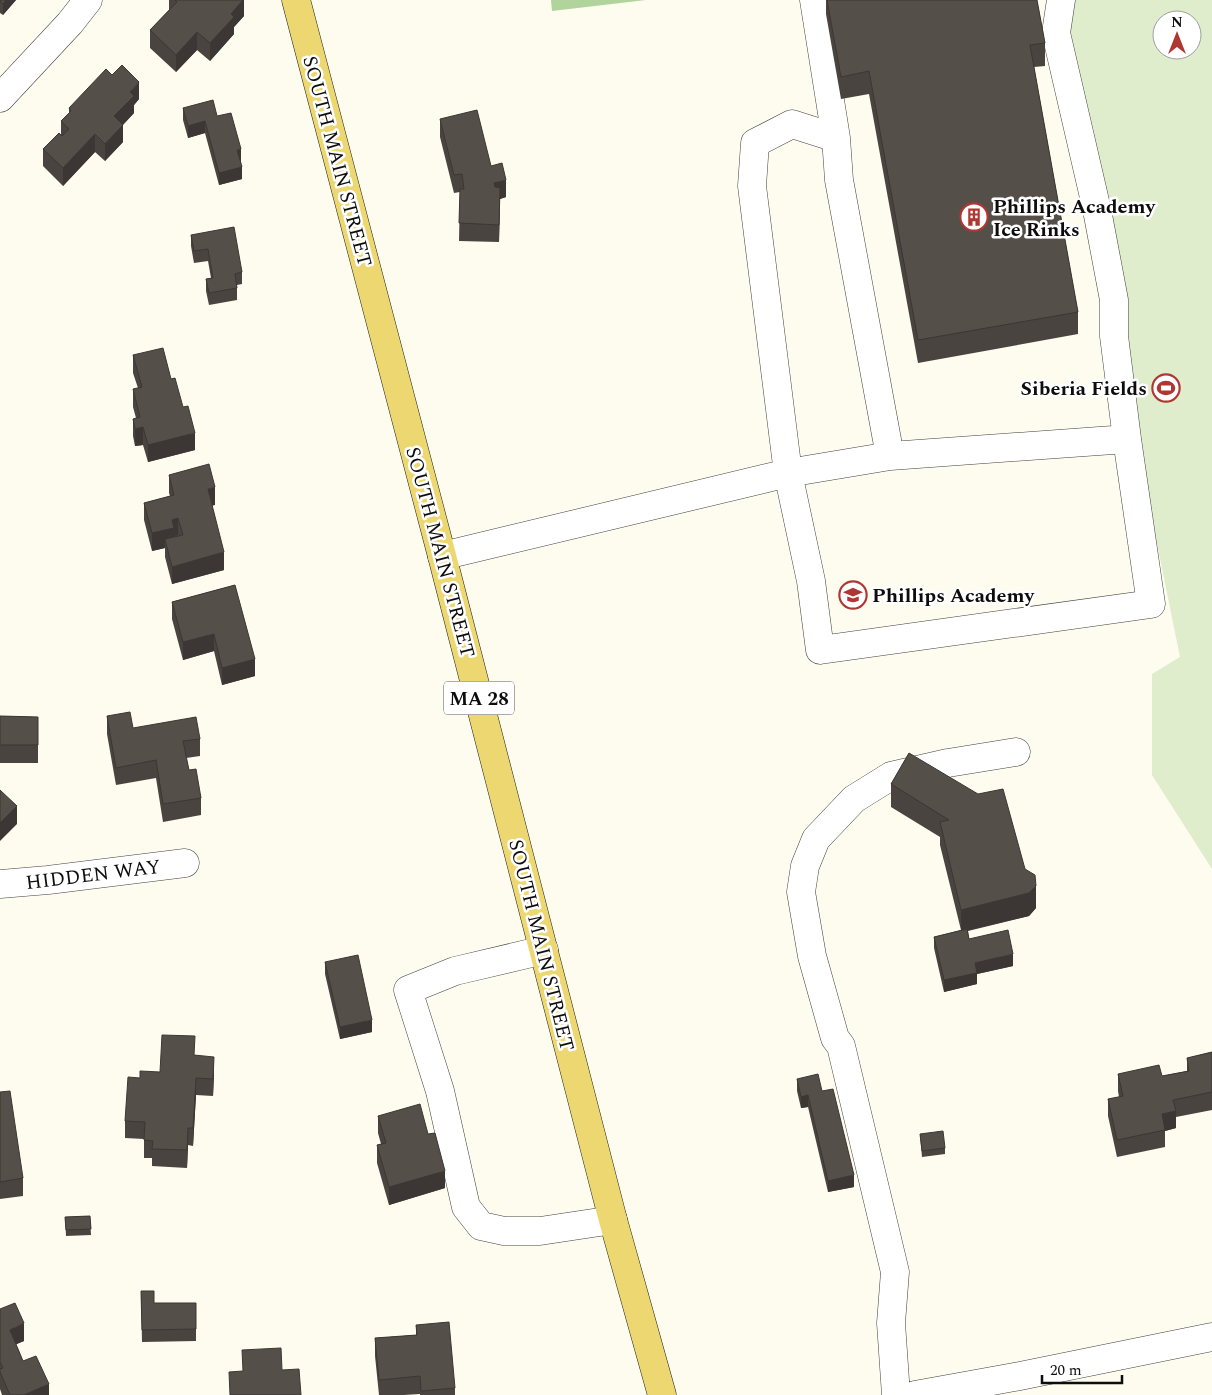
<svg xmlns="http://www.w3.org/2000/svg" width="1212" height="1395" font-family="Spectral,serif">
  <style>
    .forest { fill: #b1d49c }
    .pitch { fill: #dfedcc; fill-rule: evenodd }
    .lines { fill: none; stroke-linecap: round; stroke-linejoin: round }
    .minor-casing { stroke: #404040; stroke-width: 29 }
    .major-casing { stroke: #1e1e1e; stroke-width: 29 }
    .minor { stroke: #fff; stroke-width: 28 }
    .major { stroke: #ecd770; stroke-width: 28 }
    .wall { fill: #494440 }
    .shaded-wall { fill: #3c3734 }
    .building { fill: #554f4a; stroke: #3c3734 }
    .labels { text-anchor: middle; stroke-width: 5; stroke-linejoin: round; paint-order: stroke }
    .shield { fill: #fff; stroke: #565656; stroke-width: 1 }
    .shield-label { font-size: 19px; font-weight: bold; fill: #0d0d0d }
    .street-label { font-size: 20px; fill: #0d0d0d; stroke: #fff }
    .poi-label { font-size: 20px; font-weight: bold; fill: #0d0d0d; stroke: #fff; text-anchor: start }
  </style>
  <rect width="100%" height="100%" fill="#fdfcee"/>
  <!-- forest -->
  <path class="forest" d="M 551,0 L 646,0 L 552,11 Z"/>
  <!-- pitch -->
  <path class="pitch" d="M 1061,0 L 1212,0 L 1212,869 L 1152,775 L 1152,674 L 1180,657 L 1154,529 L 1127,439 ZM 1162,20 L 1192,20 L 1192,50 L 1162,50 Z"/>
  <g class="lines">
    <!-- minor casing -->
    <g class="minor-casing">
      <path id="minor" d="M 814,0 L 836,138
        M 0,98 L 70,23 L 88,0
        M 890,456 L 839,180 L 836,138 L 792,124 L 755,143 L 752,186 L 788,473 L 811,581 L 820,650 L 1151,604 L 1127,439
        M 442,556 L 788,473 L 890,456 L 1127,439 L 1114,336 L 1114,300 L 1097,210 L 1056,33 L 1061,0
        M 0,884 L 48,880 L 185,863
        M 544,950 L 455,971 L 408,990 L 440,1091 L 466,1207 L 481,1226 L 504,1231 L 540,1231 L 613,1220
        M 896,1395 L 891,1323 L 895,1272 L 841,1046 L 835,1038 L 812,956 L 801,892 L 805,866 L 816,839 L 854,799 L 891,776 L 948,763 L 1016,752
        M 915,1395 L 1020,1376 L 1212,1337"/>
    </g>
    <!-- major casing -->
    <g class="major-casing">
      <path id="major" d="M 296,0 L 442,556 L 613,1220 L 662,1395"/>
    </g>
    <!-- minor -->
    <use href="#minor" class="minor"/>
    <!-- major -->
    <use href="#major" class="major"/>
  </g>
  <!-- wall -->
  <path class="wall" d="M 0,0 L 16,0 L 3,15 L 0,13 Z
    M 169,0 L 244,0 L 244,16 L 234,27 L 234,34 L 210,61 L 197,50 L 176,72 L 150,48 L 150,30 L 169,10 Z
    M 826,0 L 1037,0 L 1045,43 L 1045,66 L 1034,67 L 1078,312 L 1078,334 L 918,363 L 869,94 L 841,99 L 826,14 Z
    M 139,99 L 134,105 L 134,113 L 123,125 L 123,142 L 105,161 L 95,152 L 63,186 L 43,166 L 43,149 L 61,136 L 61,121 L 69,114 L 69,108 Z
    M 183,108 L 217,116 L 241,161 L 242,179 L 219,185 L 205,133 L 188,138 L 183,120 Z
    M 440,119 L 491,166 L 506,197 L 500,199 L 499,242 L 459,241 L 460,192 L 454,193 L 440,137 Z
    M 191,235 L 242,272 L 242,284 L 237,285 L 237,300 L 209,305 L 206,291 L 206,279 L 211,278 L 208,261 L 194,263 L 191,246 Z
    M 133,355 L 171,379 L 195,450 L 148,462 L 143,445 L 135,446 L 133,436 L 133,419 L 136,418 L 133,407 L 133,389 L 138,388 L 133,373 Z
    M 169,475 L 215,505 L 212,505 L 224,570 L 172,584 L 165,557 L 165,548 L 152,551 L 144,520 L 144,503 L 170,496 L 169,493 Z
    M 235,585 L 255,676 L 222,685 L 214,651 L 183,660 L 172,619 L 172,602 Z
    M 0,716 L 38,717 L 38,763 L 0,763 Z
    M 107,716 L 133,728 L 200,739 L 200,756 L 186,758 L 189,770 L 201,798 L 201,815 L 163,822 L 156,778 L 116,785 L 107,734 Z
    M 909,753 L 1036,908 L 1029,916 L 968,931 L 969,939 L 1013,966 L 977,974 L 977,984 L 944,992 L 934,948 L 934,937 L 961,930 L 940,845 L 940,837 L 891,807 L 891,784 Z
    M 325,962 L 372,1032 L 340,1039 L 325,974 Z
    M 1212,1052 L 1212,1110 L 1176,1117 L 1176,1128 L 1165,1131 L 1165,1147 L 1117,1157 L 1108,1116 L 1108,1099 L 1119,1097 L 1118,1091 L 1118,1074 L 1162,1076 L 1187,1071 L 1187,1058 Z
    M 195,1055 L 214,1074 L 213,1096 L 196,1095 L 193,1146 L 188,1145 L 187,1168 L 152,1166 L 152,1158 L 144,1158 L 144,1139 L 125,1138 L 125,1121 L 140,1078 L 160,1072 Z
    M 797,1079 L 822,1091 L 854,1187 L 828,1192 L 808,1107 L 801,1108 L 797,1091 Z
    M 0,1092 L 23,1178 L 23,1196 L 0,1199 Z
    M 378,1116 L 428,1134 L 445,1188 L 389,1205 L 377,1163 L 377,1145 L 381,1144 L 378,1133 Z
    M 920,1134 L 945,1148 L 945,1154 L 922,1157 Z
    M 90,1216 L 91,1235 L 66,1236 L 65,1217 Z
    M 141,1291 L 154,1303 L 196,1303 L 196,1341 L 142,1342 Z
    M 0,1309 L 24,1341 L 16,1344 L 23,1361 L 49,1395 L 2,1395 L 0,1389 Z
    M 416,1325 L 455,1388 L 455,1395 L 420,1395 L 420,1394 L 404,1395 L 379,1395 L 375,1356 L 375,1338 L 416,1335 Z"/>
  <!-- shaded-wall -->
  <path class="shaded-wall" d="M 6,0 L 16,0 L 3,15 L 3,4 Z
    M 243,0 L 244,0 L 244,16 L 234,27 L 234,34 L 210,61 L 210,43 L 231,14 Z
    M 197,32 L 197,50 L 176,72 L 176,55 Z
    M 139,82 L 139,99 L 134,105 L 134,113 L 114,134 L 114,116 L 130,92 Z
    M 205,121 L 205,133 L 188,138 L 188,126 Z
    M 123,125 L 123,142 L 105,161 L 105,144 Z
    M 95,134 L 95,152 L 63,186 L 63,168 Z
    M 241,149 L 241,161 L 237,162 L 237,150 Z
    M 242,167 L 242,179 L 219,185 L 219,173 Z
    M 506,180 L 506,197 L 500,199 L 499,242 L 499,225 L 494,183 Z
    M 143,427 L 143,445 L 135,446 L 135,429 Z
    M 195,433 L 195,450 L 148,462 L 148,445 Z
    M 215,487 L 215,505 L 208,507 L 208,489 Z
    M 178,518 L 178,535 L 174,536 L 174,545 L 165,539 L 165,548 L 152,551 L 152,533 L 172,520 Z
    M 224,552 L 224,570 L 172,584 L 172,567 Z
    M 214,634 L 214,651 L 183,660 L 183,642 Z
    M 255,659 L 255,676 L 222,685 L 222,668 Z
    M 17,806 L 17,824 L 0,841 L 0,823 Z
    M 1036,886 L 1036,908 L 1029,916 L 961,932 L 961,910 Z
    M 1013,954 L 1013,966 L 977,974 L 977,984 L 944,992 L 944,980 L 975,963 Z
    M 372,1020 L 372,1032 L 340,1039 L 340,1027 Z
    M 214,1057 L 214,1074 L 213,1096 L 213,1079 Z
    M 196,1078 L 196,1095 L 193,1146 L 193,1128 Z
    M 808,1095 L 808,1107 L 801,1108 L 801,1097 Z
    M 1176,1111 L 1176,1128 L 1165,1131 L 1162,1114 Z
    M 188,1128 L 188,1145 L 187,1168 L 187,1150 Z
    M 445,1171 L 445,1188 L 389,1205 L 389,1187 Z
    M 854,1175 L 854,1187 L 828,1192 L 828,1181 Z
    M 24,1323 L 24,1341 L 10,1347 L 10,1330 Z
    M 49,1384 L 49,1395 L 24,1395 Z"/>
  <!-- building -->
  <path class="building" d="M 0,0 L 6,0 L 3,4 L 0,1 Z
    M 175,0 L 243,0 L 231,14 L 234,17 L 210,43 L 197,32 L 176,55 L 150,30 L 177,2 Z
    M 827,0 L 1037,0 L 1045,43 L 1030,45 L 1078,312 L 918,340 L 869,71 L 841,77 Z
    M 122,65 L 139,82 L 130,92 L 134,96 L 114,116 L 123,125 L 105,144 L 95,134 L 63,168 L 43,149 L 59,133 L 62,136 L 69,129 L 61,121 L 71,111 L 69,108 L 106,69 L 112,75 Z
    M 213,100 L 217,116 L 231,113 L 241,149 L 237,150 L 242,167 L 219,173 L 205,121 L 188,126 L 183,108 Z
    M 477,110 L 491,166 L 502,163 L 506,180 L 494,183 L 495,187 L 500,188 L 499,225 L 459,223 L 460,189 L 464,189 L 462,174 L 454,175 L 440,119 Z
    M 234,227 L 242,272 L 235,274 L 237,288 L 209,293 L 206,279 L 213,278 L 208,249 L 194,251 L 191,235 Z
    M 163,348 L 171,379 L 175,378 L 183,407 L 188,406 L 195,433 L 148,445 L 143,427 L 135,429 L 133,419 L 140,417 L 133,389 L 142,387 L 133,355 Z
    M 209,464 L 215,487 L 208,489 L 224,552 L 172,567 L 165,539 L 183,535 L 178,518 L 172,520 L 174,528 L 152,533 L 144,503 L 174,495 L 169,475 Z
    M 235,585 L 255,659 L 222,668 L 214,634 L 183,642 L 172,602 Z
    M 130,712 L 133,728 L 196,717 L 200,739 L 183,741 L 189,770 L 196,769 L 201,798 L 163,804 L 156,760 L 116,768 L 107,716 Z
    M 0,716 L 38,717 L 38,745 L 0,745 Z
    M 909,753 L 978,794 L 1003,789 L 1025,869 L 1035,875 L 1036,886 L 1029,893 L 961,910 L 940,822 L 949,820 L 891,784 Z
    M 0,790 L 17,806 L 0,823 Z
    M 967,929 L 969,939 L 1008,930 L 1013,954 L 975,963 L 977,973 L 944,980 L 934,937 Z
    M 358,955 L 372,1020 L 340,1027 L 325,962 Z
    M 162,1035 L 195,1036 L 194,1055 L 214,1057 L 213,1079 L 196,1078 L 193,1128 L 188,1128 L 187,1150 L 152,1149 L 153,1141 L 144,1140 L 145,1122 L 125,1121 L 128,1077 L 140,1078 L 140,1071 L 160,1072 Z
    M 1212,1052 L 1212,1092 L 1173,1100 L 1176,1111 L 1162,1114 L 1165,1130 L 1117,1140 L 1108,1099 L 1123,1096 L 1118,1074 L 1159,1065 L 1162,1076 L 1189,1071 L 1187,1058 Z
    M 818,1074 L 822,1091 L 833,1089 L 854,1175 L 828,1181 L 808,1095 L 801,1097 L 797,1079 Z
    M 10,1091 L 23,1178 L 0,1182 L 0,1092 Z
    M 420,1104 L 428,1134 L 435,1133 L 445,1171 L 389,1187 L 377,1145 L 386,1143 L 378,1116 Z
    M 943,1131 L 945,1148 L 922,1151 L 920,1134 Z
    M 90,1216 L 91,1229 L 66,1230 L 65,1217 Z
    M 141,1291 L 154,1291 L 154,1303 L 196,1303 L 196,1329 L 142,1330 Z
    M 15,1303 L 24,1323 L 10,1330 L 23,1361 L 36,1356 L 49,1384 L 24,1395 L 10,1395 L 0,1372 L 0,1369 L 3,1368 L 0,1362 L 0,1309 Z
    M 449,1322 L 455,1388 L 421,1391 L 420,1376 L 379,1380 L 375,1338 L 417,1335 L 416,1325 Z
    M 281,1348 L 282,1370 L 299,1369 L 301,1395 L 230,1395 L 229,1372 L 243,1371 L 242,1350 Z"/>
  <!-- icons -->
  <defs>
    <g id="building-ring" transform="scale(1.4375)"><circle r="9.5" fill="#fff" stroke="#b03632" stroke-width="1.5"/><path d="M-4-6H4V6H1V3H-1V6H-4ZM-2.5-4.3h1.7v1.8h-1.7ZM.8-4.3h1.7v1.8H.8ZM-2.5-1h1.7V.8h-1.7ZM.8-1h1.7V.8H.8Z" fill="#b03632"/></g>
    <g id="stadium-ring" transform="scale(1.4375)"><circle r="9.5" fill="#fff" stroke="#b03632" stroke-width="1.5"/><path d="M0-5a6.5 5 0 1 0 0 10a6.5 5 0 1 0 0-10ZM-3.5-1.8h7v3.6h-7Z" fill="#b03632"/></g>
    <g id="school-ring" transform="scale(1.4375)"><circle r="9.5" fill="#fff" stroke="#b03632" stroke-width="1.5"/><path d="M0-5L7-2L0 1L-7-2ZM-4 1L0 2.5L4 1V4Q0 6-4 4Z" fill="#b03632"/></g>
  </defs>
  <g fill-rule="evenodd">
    <use href="#building-ring" x="974" y="217"/>
    <use href="#stadium-ring" x="1166" y="388"/>
    <use href="#school-ring" x="853" y="595"/>
  </g>
  <g class="labels">
    <!-- shield labels -->
    <rect class="shield" x="444" y="681.5" width="70" height="33" rx="4"/>
    <g class="shield-label">
      <text x="479" y="705">MA 28</text>
    </g>
    <!-- street labels -->
    <g class="street-label">
      <text transform="translate(338 161) rotate(75)" y="7">SOUTH MAIN STREET</text>
      <text transform="translate(441 552) rotate(75)" y="7">SOUTH MAIN STREET</text>
      <text transform="translate(93 874) rotate(-7)" y="7">HIDDEN WAY</text>
      <text transform="translate(542 945) rotate(76)" y="7">SOUTH MAIN STREET</text>
    </g>
    <!-- poi labels -->
    <g class="poi-label">
      <text x="993" y="213">Phillips Academy<tspan x="993" dy="23">Ice Rinks</tspan></text>
      <text x="1147" y="395" text-anchor="end">Siberia Fields</text>
      <text x="872" y="602">Phillips Academy</text>
    </g>
  </g>
  <!-- north arrow -->
  <g transform="translate(1177 35)"><circle r="24" fill="#ffffff" stroke="#9e9e9e"/>
  <path d="M0-4L9 19L0 12L-9 19Z" fill="#b03632"/>
  <text y="-8" font-size="14" font-weight="bold" text-anchor="middle" fill="#0d0d0d">N</text>
  </g>
  <!-- scale -->
  <path d="M1042 1375v8h80v-8" fill="none" stroke="#0d0d0d" stroke-width="2.5"/>
  <text x="1050" y="1375" font-size="15" fill="#0d0d0d" stroke="#ffffff" stroke-width="4" paint-order="stroke">20 m</text>
</svg>
